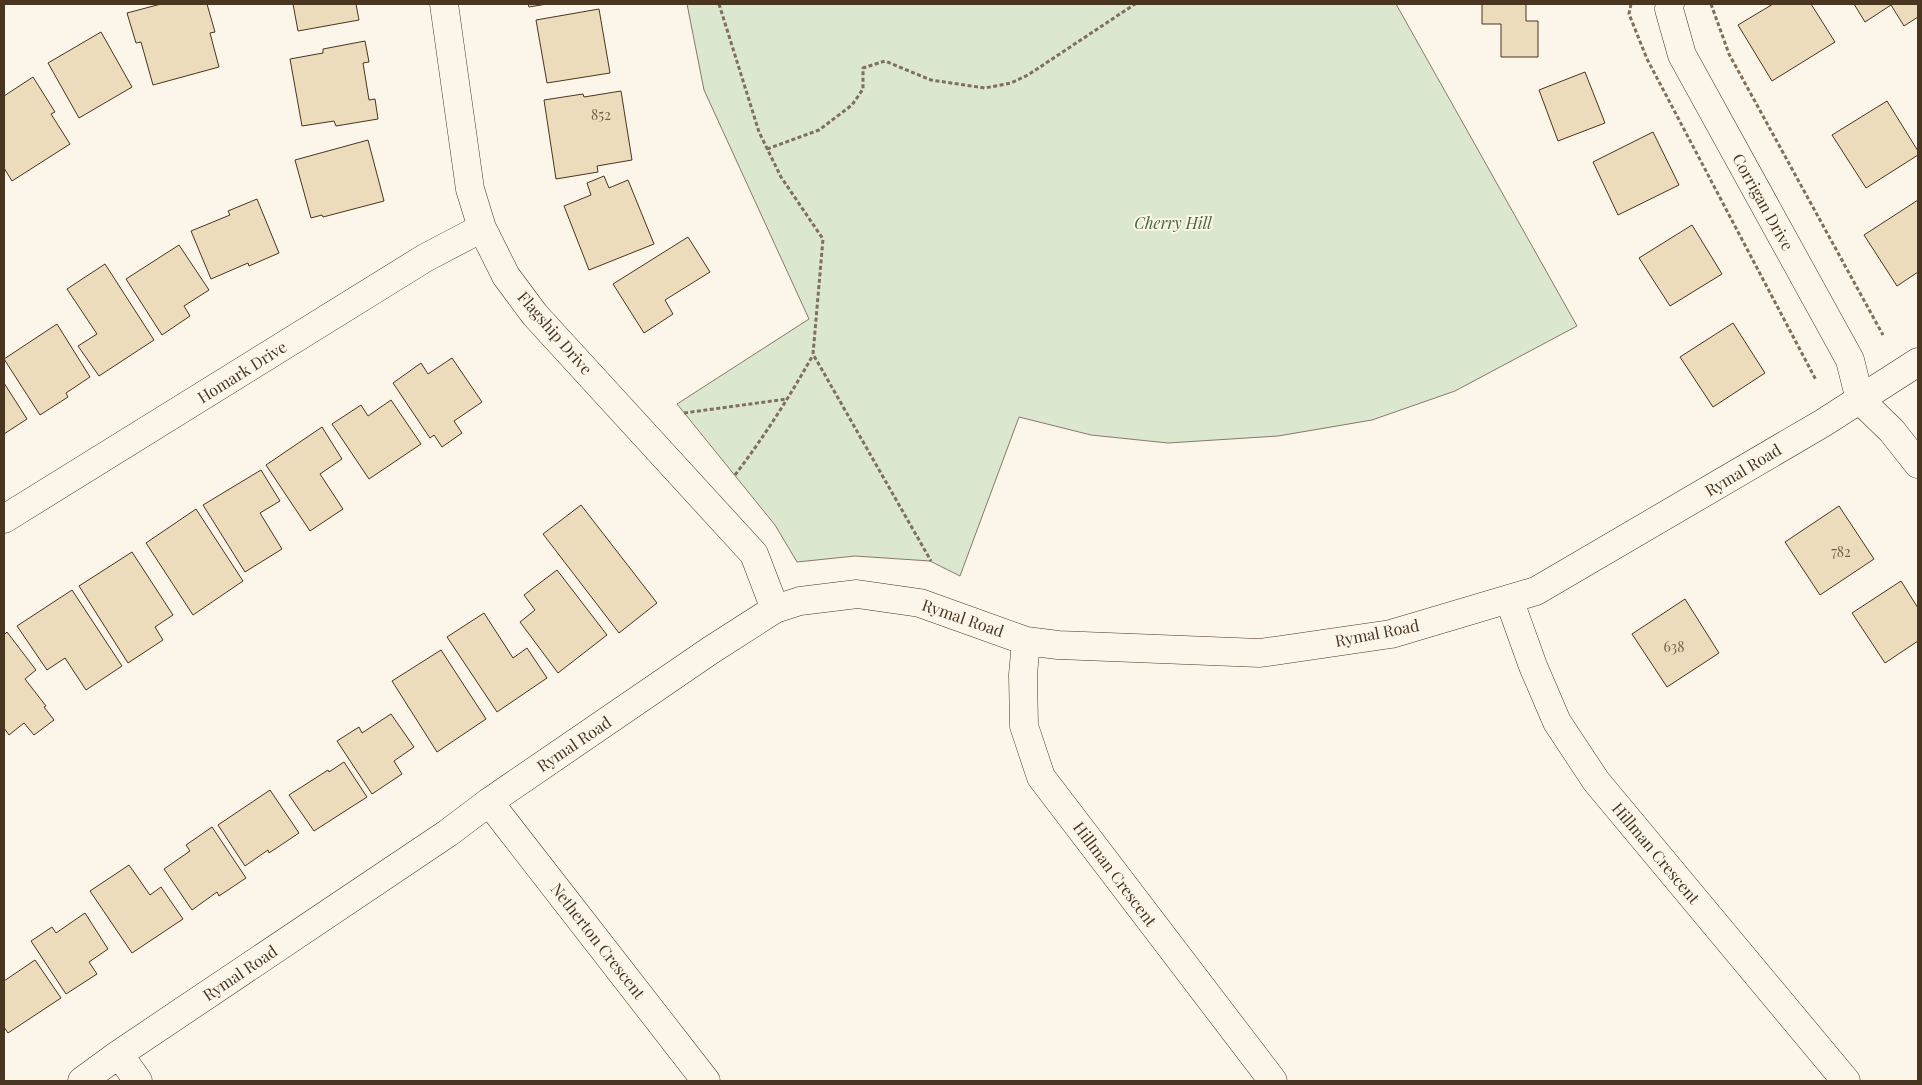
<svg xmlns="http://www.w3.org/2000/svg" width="1922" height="1085" font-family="'Playfair Display',serif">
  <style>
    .green { fill: #dce7d0; stroke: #887966 }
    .building { fill: #ecdcbc; stroke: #4a3520 }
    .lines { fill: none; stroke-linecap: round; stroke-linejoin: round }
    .minor-casing { stroke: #4a3520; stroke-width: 29 }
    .path { stroke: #7f6f5c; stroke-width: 3; stroke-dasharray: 4 2.5; stroke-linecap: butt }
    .minor { stroke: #fbf6e9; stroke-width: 28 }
    .labels { text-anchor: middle; stroke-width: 4; stroke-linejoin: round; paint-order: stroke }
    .number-label { font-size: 14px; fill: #725f47 }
    .street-label { font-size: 16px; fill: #4a3520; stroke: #fbf6e9 }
    .park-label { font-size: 16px; font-style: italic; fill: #436837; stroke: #fbf6e9 }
  </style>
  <rect width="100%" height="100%" fill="#fbf6e9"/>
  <!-- green -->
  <path class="green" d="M 687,4 L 1396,4 L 1577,326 L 1455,391 L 1372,420 L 1278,436 L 1168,443 L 1091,435 L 1019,417 L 960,576 L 930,561 L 855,556 L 797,562 L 775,525 L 677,404 L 809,319 L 704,90 Z"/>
  <!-- building -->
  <path class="building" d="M 161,4 L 207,4 L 215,32 L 210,33 L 219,67 L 153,85 L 141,42 L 136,43 L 127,13 Z
    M 293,4 L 356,4 L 359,20 L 298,31 Z
    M 528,4 L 547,4 L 529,7 Z
    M 1482,4 L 1526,4 L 1526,21 L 1538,21 L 1538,57 L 1501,57 L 1501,24 L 1482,24 Z
    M 1773,4 L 1811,4 L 1835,42 L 1772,81 L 1738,25 Z
    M 1854,4 L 1918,4 L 1918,17 L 1904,26 L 1891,5 L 1865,22 Z
    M 599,9 L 610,73 L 547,83 L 536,20 Z
    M 101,32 L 132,87 L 79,118 L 48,63 Z
    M 365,41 L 369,62 L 363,63 L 369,100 L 375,99 L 378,119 L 336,126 L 334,121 L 302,126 L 290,59 L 323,53 L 323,49 Z
    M 1585,72 L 1605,123 L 1558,141 L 1539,90 Z
    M 33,77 L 55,112 L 51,114 L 70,144 L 12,181 L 4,168 L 4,96 Z
    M 621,91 L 632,160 L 597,166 L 598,172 L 556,179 L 544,100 L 583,94 L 584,97 Z
    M 1887,101 L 1918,151 L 1918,155 L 1866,188 L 1832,135 Z
    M 1653,132 L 1679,185 L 1618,215 L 1593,162 Z
    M 368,140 L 384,201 L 323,217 L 322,215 L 311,218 L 295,160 Z
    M 604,176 L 609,188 L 628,180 L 654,244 L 589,270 L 564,206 L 591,195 L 587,183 Z
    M 257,199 L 279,253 L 249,266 L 248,263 L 211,279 L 191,231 L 230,215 L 228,211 Z
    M 1918,200 L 1918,272 L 1897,286 L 1864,235 Z
    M 1692,225 L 1722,274 L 1670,306 L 1639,258 Z
    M 688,237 L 710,272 L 665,300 L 673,314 L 644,333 L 613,284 Z
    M 179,245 L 209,290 L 184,306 L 190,316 L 162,335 L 126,279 Z
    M 105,264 L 154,340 L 99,376 L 78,346 L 97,334 L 67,289 Z
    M 1733,323 L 1765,373 L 1713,407 L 1680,357 Z
    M 57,324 L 90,377 L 66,393 L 68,397 L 40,415 L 4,359 Z
    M 452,358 L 482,402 L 454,421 L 462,433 L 442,447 L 434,435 L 430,438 L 393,383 L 421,363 L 428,374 Z
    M 4,383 L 27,419 L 4,434 Z
    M 391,400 L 421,444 L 369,479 L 332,424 L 361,405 L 368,416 Z
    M 322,427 L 342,459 L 320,474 L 343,509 L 310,531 L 266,465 Z
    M 261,470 L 280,501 L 260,513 L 282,549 L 245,572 L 203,505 Z
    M 581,505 L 657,603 L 619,633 L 543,534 Z
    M 1839,506 L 1874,559 L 1820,595 L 1785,542 Z
    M 196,509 L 243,581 L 193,615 L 146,543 Z
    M 132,552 L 173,615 L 155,627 L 163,640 L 128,663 L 79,586 Z
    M 557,570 L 607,635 L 558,673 L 520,622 L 535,610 L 524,595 Z
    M 1901,581 L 1918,608 L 1918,641 L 1885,663 L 1852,613 Z
    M 72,590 L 122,666 L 86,690 L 65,658 L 47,670 L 17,626 Z
    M 1685,599 L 1719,653 L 1667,687 L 1632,634 Z
    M 484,613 L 513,658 L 527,648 L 547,678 L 497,712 L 447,637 Z
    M 7,632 L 36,670 L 25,679 L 46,706 L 44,707 L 54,720 L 34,735 L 24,723 L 9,735 L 4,728 L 4,635 Z
    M 441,650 L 486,719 L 437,752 L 392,681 Z
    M 391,714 L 414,747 L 394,761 L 402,774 L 372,794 L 337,741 L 359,727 L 362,733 Z
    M 344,762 L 367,797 L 314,831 L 289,795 L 328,770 L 329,772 Z
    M 270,790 L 299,833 L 269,853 L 268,850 L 245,866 L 218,825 Z
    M 212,827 L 246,878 L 219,896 L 217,892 L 192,910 L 164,869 L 190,851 L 186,845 Z
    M 129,865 L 150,895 L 161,887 L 183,919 L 132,953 L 90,891 Z
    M 85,913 L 108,949 L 89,962 L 97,974 L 66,994 L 31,941 L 52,927 L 56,933 Z
    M 35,960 L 61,998 L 8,1033 L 4,1027 L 4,981 Z"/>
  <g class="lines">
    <!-- minor casing -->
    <g class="minor-casing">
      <path id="minor" d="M 444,4 L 470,189 L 482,228 L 506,276 L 535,315 L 754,554 L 775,609
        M 1670,4 L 1669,9 L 1682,55 L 1850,360 L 1860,400 L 1892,431 L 1918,464
        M 4,519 L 425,258 L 482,228
        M 1509,599 L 1533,666 L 1557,722 L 1596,781 L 1846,1081
        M 1026,641 L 1023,675 L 1024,726 L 1041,777 L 1273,1081
        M 489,802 L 706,1081
        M 119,1054 L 138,1081
        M 82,1081 L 119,1054 L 448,833 L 489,802 L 711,650 L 775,609 L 800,601 L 857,594 L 920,603 L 1026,641 L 1058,645 L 1260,653 L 1391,634 L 1536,591 L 1823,423 L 1918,362"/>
    </g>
    <!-- path -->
    <path class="path" d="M 719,4 L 759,132 L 781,177 L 823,239 L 813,354 L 931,561
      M 1631,4 L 1629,14 L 1647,59 L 1816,380
      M 1711,4 L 1729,54 L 1883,335
      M 767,149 L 819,130 L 852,105 L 863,89 L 863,68 L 885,61 L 931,80 L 985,88 L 1011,83 L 1028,75 L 1135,4
      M 684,413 L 787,399
      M 735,475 C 764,437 790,396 813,355"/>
    <!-- minor -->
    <use href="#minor" class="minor"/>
  </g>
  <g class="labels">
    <!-- number labels -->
    <g class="number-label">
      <text x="601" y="120">852</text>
      <text x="1841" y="557">782</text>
      <text x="1674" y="652">638</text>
    </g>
    <!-- street labels -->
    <g class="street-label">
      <text transform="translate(1763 202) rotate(61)" y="6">Corrigan Drive</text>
      <text transform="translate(555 333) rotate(49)" y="6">Flagship Drive</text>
      <text transform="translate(242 372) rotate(-32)" y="6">Homark Drive</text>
      <text transform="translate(1743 470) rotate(-31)" y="6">Rymal Road</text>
      <text transform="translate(963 618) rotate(19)" y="6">Rymal Road</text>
      <text transform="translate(1377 633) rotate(-11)" y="6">Rymal Road</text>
      <text transform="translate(574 744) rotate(-34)" y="6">Rymal Road</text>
      <text transform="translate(1656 853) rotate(50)" y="6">Hillman Crescent</text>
      <text transform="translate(1115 874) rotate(53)" y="6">Hillman Crescent</text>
      <text transform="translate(598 941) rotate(52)" y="6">Netherton Crescent</text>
      <text transform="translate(240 973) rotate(-34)" y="6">Rymal Road</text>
    </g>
    <!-- park labels -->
    <g class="park-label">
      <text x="1173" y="229">Cherry Hill</text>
    </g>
  </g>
  <!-- border -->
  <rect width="1922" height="1085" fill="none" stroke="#4a3520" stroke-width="10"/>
</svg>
